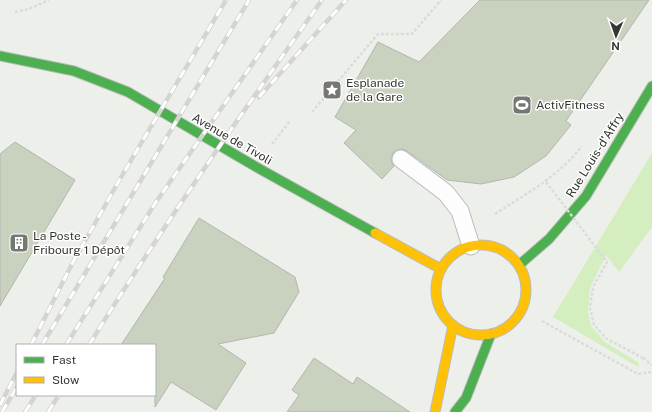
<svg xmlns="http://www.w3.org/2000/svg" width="652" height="412" font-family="'Public Sans',sans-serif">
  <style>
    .green { fill: #d4eec0 }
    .building { fill: #c8d2bf; stroke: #b3b6b1 }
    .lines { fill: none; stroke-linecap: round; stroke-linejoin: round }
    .lane-casing { stroke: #babdb8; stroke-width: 19 }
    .fast-casing { stroke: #babdb8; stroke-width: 11 }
    .slow-casing { stroke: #babdb8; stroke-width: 11 }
    .path { stroke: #dadcd9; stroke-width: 2.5; stroke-dasharray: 3 2; stroke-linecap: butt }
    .lane { stroke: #fcfdfc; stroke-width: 17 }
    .fast { stroke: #4caf50; stroke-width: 9 }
    .slow { stroke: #ffc107; stroke-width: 9 }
    .rail-casing { stroke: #d4d5d2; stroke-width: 4.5 }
    .rail { stroke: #fff; stroke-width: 3; stroke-dasharray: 9; stroke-linecap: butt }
    .path-bridge { stroke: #dadcd9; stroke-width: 2.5; stroke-dasharray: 3 2; stroke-linecap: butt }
    .labels { text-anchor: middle; stroke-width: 3; stroke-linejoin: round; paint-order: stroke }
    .poi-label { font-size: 12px; fill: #343731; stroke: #fff; text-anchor: start }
    .street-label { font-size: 12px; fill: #343731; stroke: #fff }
  </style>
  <rect width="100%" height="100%" fill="#edf0ea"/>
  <!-- green -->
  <path class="green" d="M 652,153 L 652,227 L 619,272 L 606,255 L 590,288 L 588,311 L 591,326 L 605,342 L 639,363 L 638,367 L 553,317 Z"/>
  <!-- building -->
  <path class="building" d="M 480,0 L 649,0 L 566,121 L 571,125 L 546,156 L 514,177 L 481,184 L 447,180 L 407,151 L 402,149 L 397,150 L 393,153 L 391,158 L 392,163 L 394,166 L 382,179 L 344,143 L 356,130 L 335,117 L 378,42 L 419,62 Z
    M 15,142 L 75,180 L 0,306 L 0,154 Z
    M 199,218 L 295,277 L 299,292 L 274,333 L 218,344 L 246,363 L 216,410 L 171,382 L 155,407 L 155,345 L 121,345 L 165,278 L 163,277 Z
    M 314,358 L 353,384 L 357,377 L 410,412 L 287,412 L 299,395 L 292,390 Z"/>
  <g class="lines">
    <!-- lane casing -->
    <g class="lane-casing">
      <path id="lane" d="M 401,159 L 446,193 L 460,211 L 471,246"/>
    </g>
    <!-- fast casing -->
    <g class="fast-casing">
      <path id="fast" d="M 0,56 L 74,71 L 128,92 L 258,168 L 375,233
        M 519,265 L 549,239 L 586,196 L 652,86
        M 455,412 L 466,398 L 491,334"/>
    </g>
    <!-- slow casing -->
    <g class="slow-casing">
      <path id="slow" d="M 375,233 L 441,269
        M436 290a45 45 0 1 1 90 0a45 45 0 1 1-90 0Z
        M 435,412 L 453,325"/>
    </g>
    <!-- path -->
    <path class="path" d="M 15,12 L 29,9 L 49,0
      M 312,112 L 378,34 L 412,34 L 441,0
      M 272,144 L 290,121
      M 495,214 C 526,194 559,176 582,146
      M 542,321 L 638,374 L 652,372
      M 643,358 L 652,365"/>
    <!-- lane -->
    <use href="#lane" class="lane"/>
    <!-- fast -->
    <use href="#fast" class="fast"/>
    <!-- slow -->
    <use href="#slow" class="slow"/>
    <!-- rail casing -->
    <g class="rail-casing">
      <path id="rail" d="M 259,97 L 346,0
        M 31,345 L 72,264 L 120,179 L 226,0
        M 42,345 L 249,0
        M 66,345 L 156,202 L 297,0
        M 89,345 C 162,227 242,113 322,0
        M 0,405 L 17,372
        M 2,412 L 17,387
        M 25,412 L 36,395
        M 48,412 L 59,395"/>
    </g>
    <!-- rail -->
    <use href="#rail" class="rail"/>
    <!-- path-bridge -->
    <path class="path-bridge" d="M 546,182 L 607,262 L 593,287 L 590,308 L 594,325 L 607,339 L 643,358"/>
  </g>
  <!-- icons -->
  <defs>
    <g id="sight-square" transform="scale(1)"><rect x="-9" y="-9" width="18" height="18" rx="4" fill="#757872" stroke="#fff"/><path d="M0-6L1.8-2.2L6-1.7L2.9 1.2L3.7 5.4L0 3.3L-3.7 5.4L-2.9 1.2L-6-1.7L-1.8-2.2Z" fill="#fff"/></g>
    <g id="stadium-square" transform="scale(1)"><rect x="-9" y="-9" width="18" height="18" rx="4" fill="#757872" stroke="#fff"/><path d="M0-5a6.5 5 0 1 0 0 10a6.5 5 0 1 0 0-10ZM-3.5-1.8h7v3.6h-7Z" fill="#fff"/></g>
    <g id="building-square" transform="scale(1)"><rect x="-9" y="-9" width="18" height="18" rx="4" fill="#757872" stroke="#fff"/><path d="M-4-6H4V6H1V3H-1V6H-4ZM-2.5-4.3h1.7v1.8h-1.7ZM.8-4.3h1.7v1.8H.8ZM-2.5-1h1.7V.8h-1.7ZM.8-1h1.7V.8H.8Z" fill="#fff"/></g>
  </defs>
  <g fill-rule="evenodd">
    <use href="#sight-square" x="332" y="90"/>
    <use href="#stadium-square" x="522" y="105"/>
    <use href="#building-square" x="19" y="243"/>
  </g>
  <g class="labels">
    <!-- poi labels -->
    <g class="poi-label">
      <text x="346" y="87">Esplanade<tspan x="346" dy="14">de la Gare</tspan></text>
      <text x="536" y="109">ActivFitness</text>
      <text x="33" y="240">La Poste -<tspan x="33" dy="14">Fribourg 1 Dépôt</tspan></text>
    </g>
    <!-- street labels -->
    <g class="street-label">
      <text transform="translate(232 139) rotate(30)" y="4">Avenue de Tivoli</text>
      <text transform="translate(595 155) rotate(-58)" y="4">Rue Louis-d'Affry</text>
    </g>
  </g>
  <!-- legend -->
  <rect x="16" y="344" width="140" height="52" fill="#ffffff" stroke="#aeafad"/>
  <rect x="24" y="357" width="20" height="6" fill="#4caf50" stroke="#aeafad"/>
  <text x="52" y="364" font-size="12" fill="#343731">Fast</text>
  <rect x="24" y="377" width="20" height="6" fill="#ffc107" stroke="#aeafad"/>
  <text x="52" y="384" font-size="12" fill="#343731">Slow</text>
  <!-- north arrow -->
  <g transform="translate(616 36) rotate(182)" stroke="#ffffff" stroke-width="3" paint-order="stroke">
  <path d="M0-3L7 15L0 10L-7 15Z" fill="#343731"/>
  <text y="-6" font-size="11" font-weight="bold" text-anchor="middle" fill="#343731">N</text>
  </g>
</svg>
